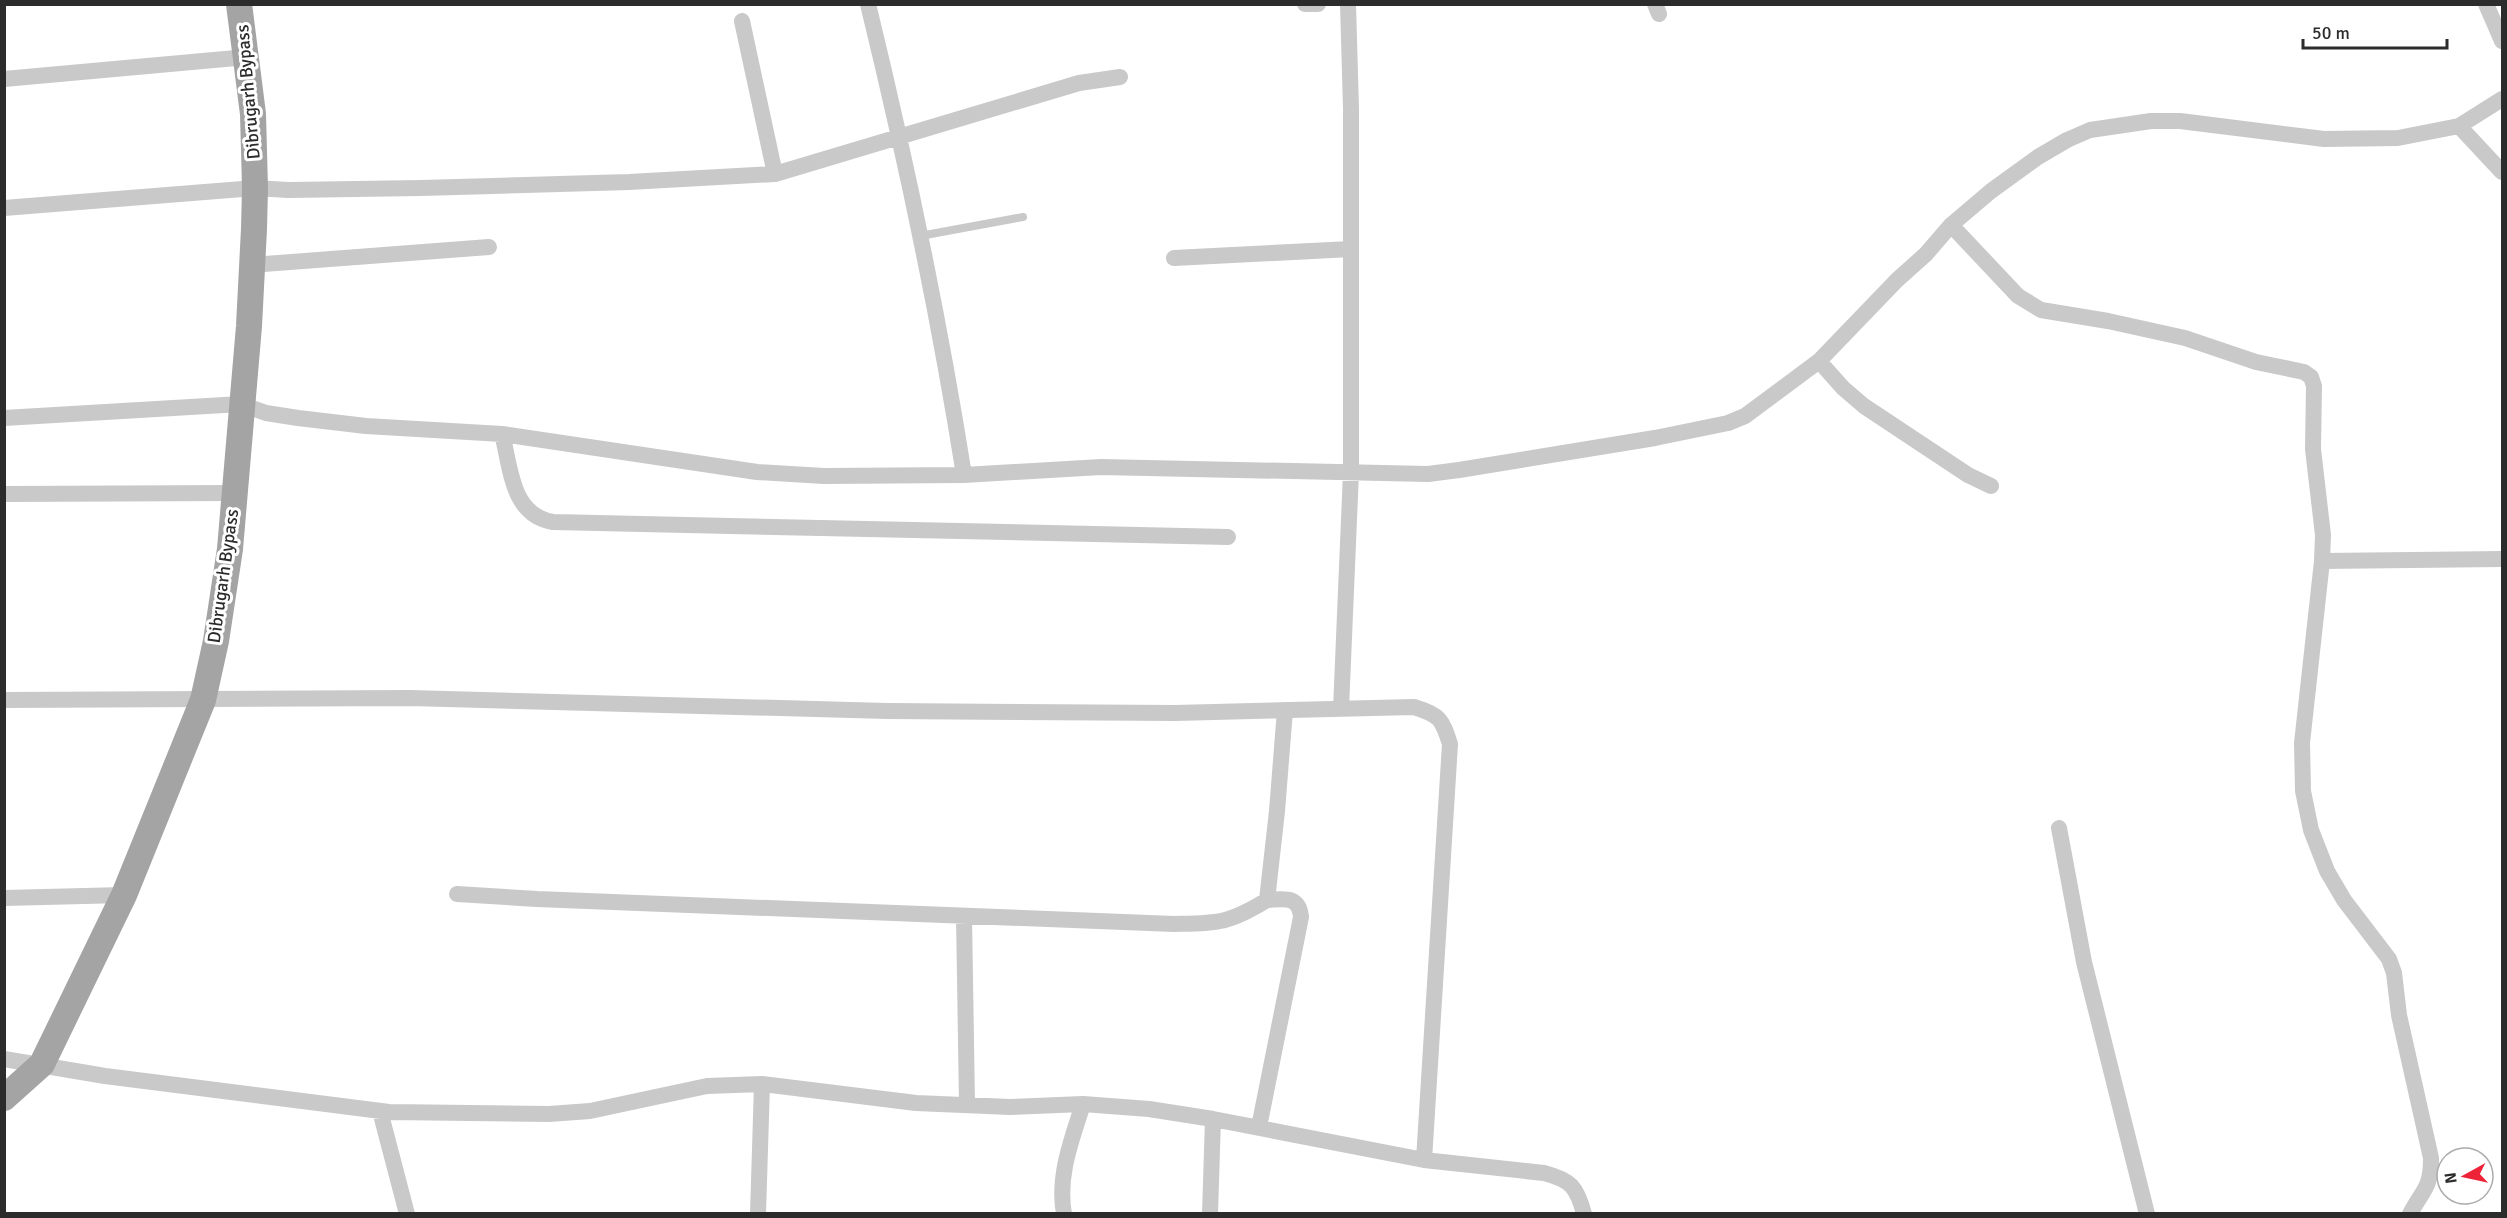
<svg xmlns="http://www.w3.org/2000/svg" width="2507" height="1218" font-family="Signika,sans-serif">
  <style>
    .lines { fill: none; stroke-linecap: round; stroke-linejoin: round }
    .lane { stroke: #c9c9c9; stroke-width: 8 }
    .street { stroke: #c9c9c9; stroke-width: 16 }
    .primary { stroke: #a4a4a4; stroke-width: 26 }
    .labels { text-anchor: middle; stroke-width: 6; stroke-linejoin: round; paint-order: stroke }
    .street-label { font-size: 18px; fill: #2c2c2c; stroke: #fff }
  </style>
  <rect width="100%" height="100%" fill="#fff"/>
  <g class="lines">
    <!-- lane -->
    <path class="lane" d="M 920,236 L 1023,217"/>
    <!-- street -->
    <path class="street" d="M 868,4 C 906,160 939,317 964,475
      M 1305,4 L 1318,4
      M 1655,4 L 1659,14
      M 2486,4 L 2502,41
      M 742,21 L 775,174
      M 4,79 L 247,57
      M 2459,126 L 2502,172
      M 4,208 L 255,188 L 288,190 L 421,188 L 629,182 L 775,174 L 1079,83 L 1120,77
      M 1951,225 L 2018,296 L 2041,310 L 2108,321 L 2185,338 L 2256,362 L 2304,372 L 2311,377 L 2314,386 L 2313,449 L 2323,535 L 2322,561 L 2302,743 L 2303,791 L 2311,830 L 2327,871 L 2344,900 L 2389,959 L 2394,973 L 2399,1015 L 2431,1158 C 2431,1189 2423,1189 2410,1214
      M 1174,258 L 1351,249
      M 252,265 L 489,247
      M 1819,361 L 1843,388 L 1864,406 L 1968,475 L 1991,486
      M 4,418 L 241,404 L 266,413 L 298,418 L 366,426 L 502,434 L 757,472 L 824,476 L 964,475 L 1101,467 L 1428,474 L 1459,470 L 1655,438 L 1728,423 L 1745,416 L 1819,361 L 1897,280 L 1926,254 L 1951,225 L 1991,191 L 2038,157 L 2067,140 L 2090,130 L 2151,121 L 2180,121 L 2324,139 L 2398,138 L 2459,126 L 2502,99
      M 502,434 C 511,468 511,515 553,522 L 1228,537
      M 4,494 L 234,493
      M 2322,561 L 2502,559
      M 4,700 L 410,698 L 887,711 L 1175,713 L 1414,707 C 1440,715 1442,719 1450,744 L 1424,1160
      M 1341,709 L 1351,472 L 1351,109 L 1348,4
      M 2059,828 L 2084,962 L 2147,1214
      M 457,894 L 537,899 L 1174,924 C 1218,923 1228,924 1267,900 L 1277,811 L 1285,710
      M 4,898 L 124,895
      M 964,916 L 967,1104
      M 4,1059 L 105,1076 L 389,1112 L 549,1114 L 590,1111 L 707,1086 L 762,1084 L 916,1103 L 1010,1107 L 1083,1104 L 1149,1109 L 1213,1119 L 1424,1160 L 1544,1173 C 1571,1180 1577,1187 1584,1214
      M 380,1111 L 407,1214
      M 1259,1127 L 1301,917 C 1299,895 1284,899 1267,900
      M 758,1214 L 762,1084
      M 1064,1214 C 1057,1176 1072,1139 1083,1104
      M 1210,1214 L 1213,1119"/>
    <!-- primary -->
    <path class="primary" d="M 4,1098 L 42,1064 L 124,895 L 203,700 L 216,641 L 230,549 L 249,326 L 254,229 L 255,188 L 253,114 L 239,4"/>
  </g>
  <g class="labels">
    <!-- street labels -->
    <g class="street-label">
      <text transform="translate(248 92) rotate(-95)" y="6">Dibrugarh Bypass</text>
      <text transform="translate(223 576) rotate(-82)" y="6">Dibrugarh Bypass</text>
    </g>
  </g>
  <!-- border -->
  <rect width="2507" height="1218" fill="none" stroke="#2c2c2c" stroke-width="12"/>
  <!-- north arrow -->
  <g transform="translate(2465 1176) rotate(262)"><circle r="28" fill="#ffffff" stroke="#ababab" stroke-width="1.5"/>
  <path d="M0-4.5L10 22L0 15L-10 22Z" fill="#ee2338"/>
  <text y="-9" font-size="16" font-weight="bold" text-anchor="middle" fill="#2c2c2c">N</text>
  </g>
  <!-- scale -->
  <path d="M2303 39v9h144v-9" fill="none" stroke="#2c2c2c" stroke-width="3"/>
  <text x="2312" y="39" font-size="18" fill="#2c2c2c" stroke="#ffffff" stroke-width="4.5" paint-order="stroke">50 m</text>
</svg>
